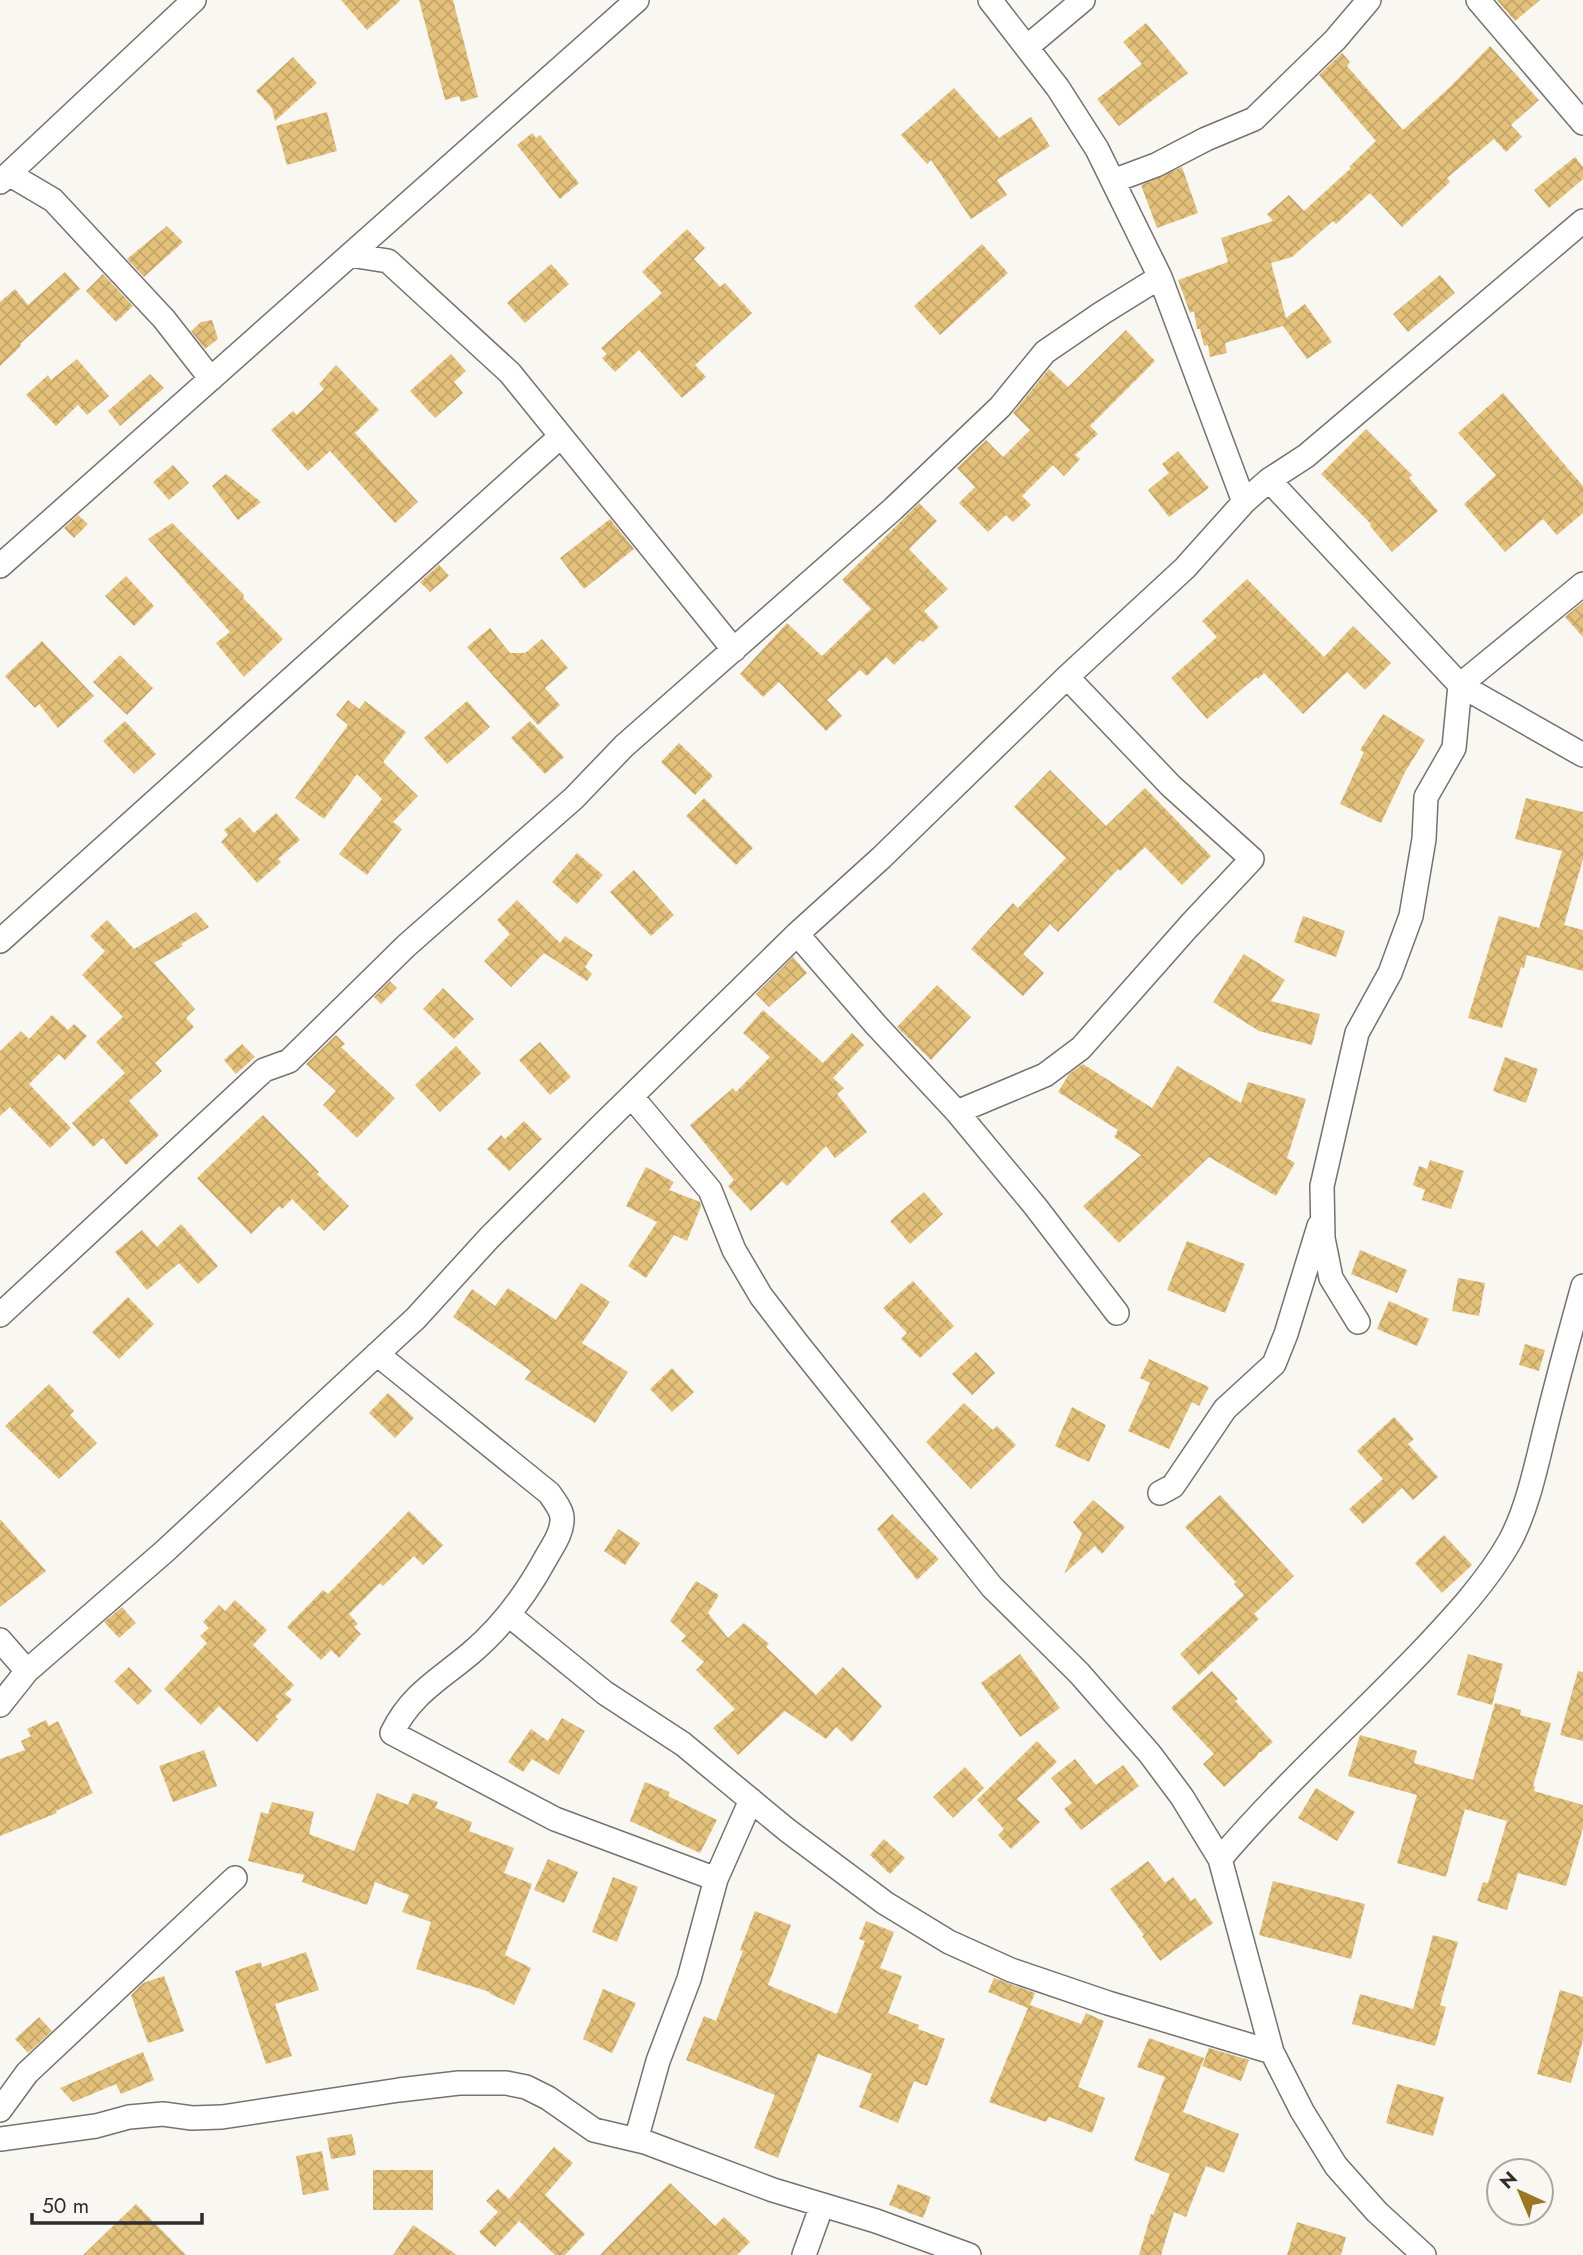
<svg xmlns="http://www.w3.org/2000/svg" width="1583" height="2255" font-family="Jost,sans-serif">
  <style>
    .building { fill: url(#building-cross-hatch) }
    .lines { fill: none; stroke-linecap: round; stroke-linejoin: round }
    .minor-casing { stroke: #75736f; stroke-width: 26 }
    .minor { stroke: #fff; stroke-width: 23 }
  </style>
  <defs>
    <pattern id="building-cross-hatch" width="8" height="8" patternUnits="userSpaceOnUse" patternTransform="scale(1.75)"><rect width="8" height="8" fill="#e4c17a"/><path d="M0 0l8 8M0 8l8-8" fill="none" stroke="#c4a66a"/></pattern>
  </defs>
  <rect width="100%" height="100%" fill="#f9f7f2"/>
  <!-- building -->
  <path class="building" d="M 341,0 L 401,0 L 367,30 Z
    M 419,0 L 453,0 L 478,97 L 461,102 L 459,96 L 445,100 Z
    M 1497,0 L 1540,0 L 1515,21 Z
    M 1146,23 L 1188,73 L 1119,126 L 1097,99 L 1142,64 L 1123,42 Z
    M 1490,46 L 1539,100 L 1511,125 L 1522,137 L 1506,152 L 1494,139 L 1447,178 L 1450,182 L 1402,227 L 1370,193 L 1336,224 L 1333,221 L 1292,257 L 1271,263 L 1286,318 L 1305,304 L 1332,342 L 1307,359 L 1283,326 L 1225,343 L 1227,353 L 1210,357 L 1208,345 L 1204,346 L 1200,329 L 1197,329 L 1194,311 L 1190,313 L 1178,280 L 1228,262 L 1221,238 L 1273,221 L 1267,214 L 1289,195 L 1304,211 L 1351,168 L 1349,167 L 1376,141 L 1319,75 L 1342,53 L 1350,62 L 1347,66 L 1403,130 L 1451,86 Z
    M 293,57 L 317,83 L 275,121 L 272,108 L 256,91 Z
    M 954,88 L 999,138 L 1031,117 L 1050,146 L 997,180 L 1007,195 L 971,219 L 931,160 L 927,164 L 901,135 Z
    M 327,112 L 337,151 L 287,165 L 276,126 Z
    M 532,133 L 536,138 L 540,135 L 579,183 L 560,199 L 517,145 Z
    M 1575,157 L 1583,167 L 1583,179 L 1549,208 L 1534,190 Z
    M 1182,167 L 1198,213 L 1157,228 L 1141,185 Z
    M 167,226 L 183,242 L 144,277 L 127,259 Z
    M 687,229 L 705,248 L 694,259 L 720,287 L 725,283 L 752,313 L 695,365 L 706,377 L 682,398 L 639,350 L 615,372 L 602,358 L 607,354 L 601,348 L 662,293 L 642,272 Z
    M 982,244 L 1008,273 L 940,335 L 914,306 Z
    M 551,264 L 569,284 L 525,323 L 507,303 Z
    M 65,272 L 80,289 L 20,344 L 21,346 L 0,366 L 0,302 L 15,289 L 28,305 Z
    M 103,274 L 133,306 L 116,322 L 86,291 Z
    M 1440,275 L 1455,293 L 1408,332 L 1393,314 Z
    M 212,320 L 218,339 L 205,349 L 191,331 L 201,322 Z
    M 1126,330 L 1155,361 L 1090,426 L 1098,434 L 1075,455 L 1080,459 L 1064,476 L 1053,465 L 1022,496 L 1031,505 L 1013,522 L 1006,515 L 988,532 L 959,503 L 975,487 L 957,468 L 986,440 L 1003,457 L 1030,430 L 1013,413 L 1049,369 L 1068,387 Z
    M 451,354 L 466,371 L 454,382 L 463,393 L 435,418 L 410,391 Z
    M 77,359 L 109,396 L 87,415 L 78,405 L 56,426 L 26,395 L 48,375 L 51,380 Z
    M 336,365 L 379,410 L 355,433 L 418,502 L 395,523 L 330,451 L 308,471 L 271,430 L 293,411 L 297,415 L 324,389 L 319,384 Z
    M 150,374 L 164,388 L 120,426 L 108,411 Z
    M 1503,393 L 1583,486 L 1583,513 L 1557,535 L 1543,519 L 1505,552 L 1464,504 L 1496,475 L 1458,433 Z
    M 1366,429 L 1412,475 L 1409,478 L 1438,511 L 1392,552 L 1370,526 L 1371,524 L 1321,474 Z
    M 1178,451 L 1209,488 L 1169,517 L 1148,490 L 1169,473 L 1162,464 Z
    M 173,465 L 189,483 L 169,500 L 153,482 Z
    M 226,474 L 261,502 L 238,520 L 212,486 Z
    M 919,503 L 937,521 L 909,549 L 948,589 L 924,611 L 939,627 L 923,642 L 920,640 L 894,665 L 886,657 L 867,676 L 860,670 L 827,700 L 842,716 L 826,731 L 779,682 L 763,697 L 740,674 L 787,623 L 822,656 L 871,609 L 842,580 Z
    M 78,515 L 88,524 L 74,538 L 64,528 Z
    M 610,519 L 634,549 L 584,589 L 560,558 Z
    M 172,523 L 244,595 L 243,598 L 283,639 L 244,677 L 216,643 L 230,632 L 148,539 Z
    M 439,565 L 449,576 L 430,592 L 420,582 Z
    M 126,576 L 154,606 L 134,626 L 105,596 Z
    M 1247,579 L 1324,657 L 1353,626 L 1391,663 L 1365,690 L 1347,672 L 1303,714 L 1264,673 L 1258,679 L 1256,677 L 1207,719 L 1171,678 L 1217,637 L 1202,621 Z
    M 1583,602 L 1583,637 L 1565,617 Z
    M 490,628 L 510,653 L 525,653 L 542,639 L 568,668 L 545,688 L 560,705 L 538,725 L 467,647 Z
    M 42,641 L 94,696 L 58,728 L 39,704 L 35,708 L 5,676 Z
    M 120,655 L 153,688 L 127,715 L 93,682 Z
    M 348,700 L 359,709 L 365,701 L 406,732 L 383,762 L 418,796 L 393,822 L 402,829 L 367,875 L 339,854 L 382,799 L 357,774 L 324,819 L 295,798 L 348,725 L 336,715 Z
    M 467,701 L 490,727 L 447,764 L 424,738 Z
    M 1383,714 L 1425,740 L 1405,772 L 1381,823 L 1340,804 L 1364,752 L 1360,750 Z
    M 125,721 L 156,754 L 134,774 L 103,741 Z
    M 530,721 L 564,757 L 545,774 L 511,738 Z
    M 679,743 L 713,776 L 695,795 L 661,762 Z
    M 1050,770 L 1106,826 L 1145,788 L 1211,856 L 1182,885 L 1145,847 L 1120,871 L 1118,869 L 1058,932 L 1050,924 L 1023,954 L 1044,973 L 1023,996 L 971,949 L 1013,903 L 1018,908 L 1066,858 L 1014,807 Z
    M 704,798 L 753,848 L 736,865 L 686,816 Z
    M 1526,798 L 1583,812 L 1583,859 L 1564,925 L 1583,930 L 1583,971 L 1527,955 L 1524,968 L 1521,967 L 1502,1028 L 1468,1018 L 1499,916 L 1539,928 L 1562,851 L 1515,839 Z
    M 276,813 L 300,840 L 278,859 L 281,862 L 257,883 L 221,842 L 228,835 L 224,830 L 240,817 L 254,833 Z
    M 577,853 L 603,875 L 577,904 L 552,882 Z
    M 634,870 L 674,915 L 651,936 L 610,892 Z
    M 517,900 L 560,943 L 565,936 L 593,955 L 585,967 L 592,974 L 587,981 L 544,953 L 511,987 L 484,961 L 510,934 L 497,920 Z
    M 196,912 L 209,927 L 181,944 L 183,946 L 154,963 L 195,1009 L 186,1018 L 194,1027 L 155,1063 L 162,1071 L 129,1101 L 159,1135 L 126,1165 L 103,1138 L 93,1147 L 72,1123 L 125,1073 L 96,1042 L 123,1017 L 82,975 L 105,951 L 90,936 L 107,920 L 134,949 Z
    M 1303,916 L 1345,931 L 1336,957 L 1294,942 Z
    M 1244,954 L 1285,980 L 1271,1001 L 1320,1014 L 1312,1045 L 1259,1031 L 1213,1002 Z
    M 793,957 L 807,973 L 769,1007 L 756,994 Z
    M 390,981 L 397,988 L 381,1004 L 374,997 Z
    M 937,985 L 971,1017 L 931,1060 L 897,1027 Z
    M 443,988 L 474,1019 L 454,1039 L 423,1009 Z
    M 763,1010 L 823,1063 L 852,1033 L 864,1045 L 833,1078 L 844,1088 L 837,1094 L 867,1132 L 835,1158 L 826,1146 L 787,1186 L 782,1181 L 751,1211 L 728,1186 L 734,1180 L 690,1125 L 733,1088 L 736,1092 L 770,1057 L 743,1033 Z
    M 52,1015 L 68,1030 L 74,1024 L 87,1036 L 65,1060 L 59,1054 L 29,1084 L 71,1128 L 50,1148 L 10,1107 L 0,1116 L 0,1051 L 21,1031 L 29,1039 Z
    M 336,1035 L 345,1044 L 341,1047 L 395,1098 L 357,1138 L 323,1105 L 336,1091 L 306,1064 Z
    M 540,1042 L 571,1077 L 550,1095 L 519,1060 Z
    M 242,1044 L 255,1057 L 236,1074 L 224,1060 Z
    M 456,1046 L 481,1073 L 440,1112 L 415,1085 Z
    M 1505,1057 L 1538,1069 L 1526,1103 L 1493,1091 Z
    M 1083,1064 L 1152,1108 L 1177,1066 L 1241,1103 L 1248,1082 L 1306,1099 L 1287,1158 L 1295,1163 L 1276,1196 L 1209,1157 L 1119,1243 L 1083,1206 L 1141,1155 L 1114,1137 L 1118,1130 L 1058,1092 L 1069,1074 Z
    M 263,1115 L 319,1172 L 317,1174 L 349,1206 L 324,1231 L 292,1199 L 282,1209 L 279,1206 L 251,1234 L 197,1178 Z
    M 524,1121 L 542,1139 L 509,1171 L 487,1149 L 501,1135 L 505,1139 Z
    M 1430,1160 L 1464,1171 L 1451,1209 L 1422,1200 L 1425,1190 L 1413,1185 L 1419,1166 L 1427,1169 Z
    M 646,1167 L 674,1182 L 669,1190 L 700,1202 L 701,1206 L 687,1241 L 674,1235 L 646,1278 L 628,1266 L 657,1222 L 626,1206 Z
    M 924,1192 L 943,1214 L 910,1244 L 890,1221 Z
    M 181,1224 L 218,1266 L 198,1284 L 179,1263 L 147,1290 L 115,1252 L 142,1230 L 157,1247 Z
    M 1187,1241 L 1245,1264 L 1225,1313 L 1167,1290 Z
    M 1360,1250 L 1407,1270 L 1397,1293 L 1351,1274 Z
    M 1458,1278 L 1485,1283 L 1479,1316 L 1452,1311 Z
    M 913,1281 L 954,1326 L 920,1358 L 901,1339 L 907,1333 L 883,1308 Z
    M 581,1283 L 610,1302 L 582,1343 L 628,1372 L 595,1423 L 525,1379 L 531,1371 L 453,1317 L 472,1289 L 495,1306 L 508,1288 L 556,1320 Z
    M 128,1297 L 154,1324 L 119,1359 L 92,1332 Z
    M 1389,1301 L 1429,1319 L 1417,1346 L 1377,1329 Z
    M 1525,1344 L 1545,1350 L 1539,1371 L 1519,1365 Z
    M 976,1352 L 995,1373 L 972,1395 L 952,1374 Z
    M 1149,1359 L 1209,1387 L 1199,1406 L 1192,1402 L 1169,1449 L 1128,1431 L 1150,1383 L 1140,1378 Z
    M 672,1368 L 694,1392 L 672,1412 L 650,1389 Z
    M 49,1384 L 74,1411 L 70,1415 L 97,1443 L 59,1479 L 5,1426 Z
    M 388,1393 L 414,1418 L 395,1438 L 369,1413 Z
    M 964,1403 L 993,1430 L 997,1426 L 1016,1445 L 971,1489 L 926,1442 Z
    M 1072,1407 L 1106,1425 L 1089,1462 L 1055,1446 Z
    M 1394,1417 L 1414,1439 L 1408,1444 L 1438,1477 L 1413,1500 L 1402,1488 L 1363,1524 L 1349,1509 L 1383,1479 L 1357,1451 Z
    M 1220,1495 L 1294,1576 L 1254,1614 L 1259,1619 L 1199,1675 L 1180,1654 L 1244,1595 L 1234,1584 L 1236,1582 L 1185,1527 Z
    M 1093,1500 L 1125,1527 L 1102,1554 L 1095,1546 L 1064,1574 L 1082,1534 L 1073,1522 Z
    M 409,1511 L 443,1545 L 423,1565 L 414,1556 L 383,1586 L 380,1583 L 349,1614 L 358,1624 L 354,1627 L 361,1634 L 339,1658 L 331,1650 L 321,1660 L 287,1627 L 323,1590 L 328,1594 Z
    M 892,1514 L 939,1559 L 917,1580 L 877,1529 Z
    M 0,1519 L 46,1571 L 0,1607 Z
    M 618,1529 L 640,1543 L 625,1565 L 604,1551 Z
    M 1444,1535 L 1472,1565 L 1442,1593 L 1415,1563 Z
    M 696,1581 L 719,1595 L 708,1613 L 728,1638 L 744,1623 L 769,1644 L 766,1647 L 816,1695 L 843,1667 L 882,1706 L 852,1742 L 836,1727 L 826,1739 L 785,1711 L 738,1755 L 713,1728 L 735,1709 L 696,1670 L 704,1662 L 681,1641 L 686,1636 L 670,1621 Z
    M 235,1600 L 267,1630 L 253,1645 L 294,1685 L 285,1694 L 292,1700 L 275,1717 L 278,1719 L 257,1742 L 219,1706 L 201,1725 L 164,1689 L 207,1643 L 200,1636 L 209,1628 L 203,1622 L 219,1605 L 225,1611 Z
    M 122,1607 L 136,1623 L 119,1638 L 104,1622 Z
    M 1020,1654 L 1060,1708 L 1020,1737 L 981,1683 Z
    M 1468,1654 L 1503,1664 L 1492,1705 L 1457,1695 Z
    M 129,1667 L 152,1691 L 138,1705 L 114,1681 Z
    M 1212,1671 L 1238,1699 L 1235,1701 L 1273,1742 L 1261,1752 L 1259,1752 L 1257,1756 L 1224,1787 L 1203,1764 L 1214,1754 L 1171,1708 Z
    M 1578,1671 L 1583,1672 L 1583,1741 L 1560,1735 Z
    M 1495,1703 L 1521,1710 L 1520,1715 L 1551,1723 L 1533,1786 L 1535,1787 L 1534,1791 L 1583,1805 L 1583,1828 L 1566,1886 L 1518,1873 L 1507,1910 L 1477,1901 L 1483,1882 L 1488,1883 L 1507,1821 L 1465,1809 L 1446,1877 L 1397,1863 L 1417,1795 L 1348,1776 L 1360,1735 L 1417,1751 L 1414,1763 L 1473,1780 Z
    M 562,1718 L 585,1731 L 559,1775 L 532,1759 L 523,1772 L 508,1762 L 531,1729 L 548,1741 Z
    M 46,1720 L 49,1726 L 58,1721 L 93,1793 L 56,1811 L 57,1813 L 0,1836 L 0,1759 L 25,1750 L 21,1741 L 31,1736 L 27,1729 Z
    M 1037,1741 L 1057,1762 L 1017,1799 L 1040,1822 L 1011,1849 L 998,1835 L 1004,1829 L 977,1800 Z
    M 204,1750 L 217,1786 L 173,1802 L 159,1766 Z
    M 1075,1759 L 1096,1785 L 1123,1765 L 1139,1786 L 1081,1830 L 1064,1809 L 1072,1803 L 1051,1778 Z
    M 965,1767 L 984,1788 L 953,1818 L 933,1797 Z
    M 645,1782 L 670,1792 L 668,1796 L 717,1820 L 700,1853 L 630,1821 Z
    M 1316,1788 L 1355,1812 L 1337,1841 L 1298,1818 Z
    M 377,1793 L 408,1805 L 413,1793 L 438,1802 L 435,1808 L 472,1822 L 469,1831 L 514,1848 L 504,1873 L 532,1884 L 505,1955 L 531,1968 L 514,2005 L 489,1993 L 490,1992 L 416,1969 L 431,1922 L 402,1912 L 409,1895 L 375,1882 L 367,1905 L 302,1882 L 304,1875 L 248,1861 L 261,1812 L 268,1814 L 272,1802 L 314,1812 L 309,1834 L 354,1851 Z
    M 884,1839 L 905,1858 L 890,1874 L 870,1855 Z
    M 548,1859 L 578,1872 L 564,1903 L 534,1890 Z
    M 1148,1861 L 1165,1883 L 1173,1877 L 1191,1901 L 1195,1898 L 1213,1923 L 1160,1961 L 1142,1936 L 1144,1935 L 1110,1889 Z
    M 613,1877 L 638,1887 L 617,1942 L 592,1932 Z
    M 1273,1881 L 1365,1904 L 1351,1959 L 1259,1935 Z
    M 755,1911 L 791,1925 L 768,1985 L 837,2014 L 865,1941 L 859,1939 L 866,1921 L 894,1932 L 880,1968 L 902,1976 L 888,2013 L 919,2025 L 918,2029 L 945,2039 L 927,2086 L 914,2081 L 898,2123 L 859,2107 L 872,2074 L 818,2054 L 778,2158 L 754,2148 L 775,2095 L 686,2060 L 704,2016 L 716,2021 L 743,1951 L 740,1950 Z
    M 1433,1935 L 1458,1942 L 1440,2005 L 1446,2007 L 1435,2046 L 1352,2024 L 1360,1994 L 1413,2009 Z
    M 306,1952 L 319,1990 L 275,2004 L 292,2056 L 266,2064 L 235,1971 L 261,1962 L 262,1967 Z
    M 164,1976 L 184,2031 L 148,2043 L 131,1995 L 143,1983 Z
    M 994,1978 L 1035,1993 L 1030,2005 L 1081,2024 L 1086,2013 L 1104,2021 L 1078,2087 L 1105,2098 L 1092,2133 L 1049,2117 L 1046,2122 L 989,2102 L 1028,2008 L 988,1992 Z
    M 603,1989 L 636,2003 L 612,2053 L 583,2039 Z
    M 1560,1990 L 1583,1997 L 1583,2040 L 1571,2083 L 1537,2074 Z
    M 39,2017 L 52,2031 L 28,2053 L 15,2039 Z
    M 1149,2038 L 1204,2058 L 1183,2112 L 1239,2134 L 1224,2173 L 1206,2166 L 1186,2217 L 1174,2212 L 1161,2255 L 1139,2255 L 1151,2214 L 1153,2215 L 1170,2174 L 1134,2160 L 1165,2077 L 1137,2067 Z
    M 1209,2048 L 1249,2060 L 1241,2081 L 1202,2066 Z
    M 143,2052 L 154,2080 L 121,2094 L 116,2084 L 73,2102 L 60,2088 Z
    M 1397,2084 L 1444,2097 L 1433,2136 L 1386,2123 Z
    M 352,2134 L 356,2155 L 331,2159 L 327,2138 Z
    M 554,2147 L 573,2163 L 545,2195 L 585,2234 L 565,2255 L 555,2255 L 519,2221 L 495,2247 L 479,2232 L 498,2212 L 486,2201 L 498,2189 L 509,2199 Z
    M 322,2151 L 329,2190 L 303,2195 L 296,2156 Z
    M 373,2170 L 433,2170 L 433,2210 L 373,2210 Z
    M 670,2183 L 715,2226 L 724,2217 L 750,2242 L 737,2255 L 600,2255 Z
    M 898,2184 L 931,2197 L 923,2218 L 889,2205 Z
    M 136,2204 L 186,2255 L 83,2255 Z
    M 1297,2222 L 1346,2237 L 1341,2255 L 1287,2255 Z
    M 413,2225 L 457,2255 L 393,2255 Z"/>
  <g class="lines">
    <!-- minor casing -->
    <g class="minor-casing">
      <path id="minor" d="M 990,0 L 1058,88 L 1097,149 L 1160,277 L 1244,502
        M 1478,0 L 1583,123
        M 1027,47 L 1083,0
        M 9,174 L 53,200 L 164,319 L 211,379
        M 1113,181 L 1156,165 L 1206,139 L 1254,119 L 1335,40 L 1369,0
        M 0,182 L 194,0
        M 350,255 L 388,261 L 510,373 L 734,650
        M 1269,480 L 1460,685 L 1583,755
        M 0,566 L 637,0
        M 797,934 L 876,1025 L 957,1112 L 1035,1206 L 1117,1313
        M 0,941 L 560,437
        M 632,1097 L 710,1190 L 734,1250 L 761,1296 L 797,1343 L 992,1587 L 1079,1673 L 1150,1754 L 1182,1797 L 1220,1859 L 1272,2052 L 1302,2111 L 1336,2166 L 1377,2212 L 1424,2255
        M 957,1112 L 1045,1075 L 1081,1048 L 1189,926 L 1252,859 L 1171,786 L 1067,677
        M 0,1315 L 264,1070 L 289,1061 L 406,946 L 574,798 L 624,746 L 893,509 L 1000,407 L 1045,352 L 1102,313 L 1160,277
        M 1358,1322 L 1331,1278 L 1323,1238 L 1322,1186 L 1357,1033 L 1390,973 L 1411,916 L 1424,839 L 1426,797 L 1454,748 L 1460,685 L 1583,584
        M 377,1354 L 549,1493 C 554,1500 561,1509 562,1517 C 563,1531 554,1544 547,1556 C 527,1593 503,1626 471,1653 C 439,1680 411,1694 392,1733 L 555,1819 L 716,1879
        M 1160,1493 L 1173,1486 L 1225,1409 L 1274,1364 L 1286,1334 L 1319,1226
        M 509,1615 L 605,1693 L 683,1744 L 787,1830 L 885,1903 L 949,1942 L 1011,1970 L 1108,2003 L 1272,2052
        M 0,1640 L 27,1671
        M 0,1705 L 27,1671 L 165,1551 L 416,1318 L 489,1238 L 599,1128 L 797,934 L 881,858 L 1067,677 L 1185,568 L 1244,502 L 1269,480 L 1306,456 L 1583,221
        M 1220,1859 C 1282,1786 1354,1722 1420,1653 C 1452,1619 1487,1582 1510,1541 C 1528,1507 1536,1466 1545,1430 C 1557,1381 1570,1333 1583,1286
        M 0,2110 L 27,2073 L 235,1878
        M 0,2139 L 96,2126 L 129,2117 L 163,2114 L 192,2118 L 222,2117 L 399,2090 L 459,2083 L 506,2083 L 526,2087 L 548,2098 L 594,2130 L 645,2142 L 773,2190 L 876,2221 L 969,2255
        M 636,2140 L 658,2061 L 689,1979 L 716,1879 L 751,1800
        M 804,2255 L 822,2205"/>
    </g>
    <!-- minor -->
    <use href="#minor" class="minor"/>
  </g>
  <!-- north arrow -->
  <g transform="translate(1520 2192) rotate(316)"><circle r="33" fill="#f9f7f2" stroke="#a8a6a3" stroke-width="2"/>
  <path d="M0-5L12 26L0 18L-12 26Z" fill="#9b7722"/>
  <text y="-10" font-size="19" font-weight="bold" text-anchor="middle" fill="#2e2d2c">N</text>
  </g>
  <!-- scale -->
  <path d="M32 2213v10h170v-10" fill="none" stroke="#2e2d2c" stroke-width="3.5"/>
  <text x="42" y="2213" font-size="21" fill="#2e2d2c" stroke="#f9f7f2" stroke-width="5" paint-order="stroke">50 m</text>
</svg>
